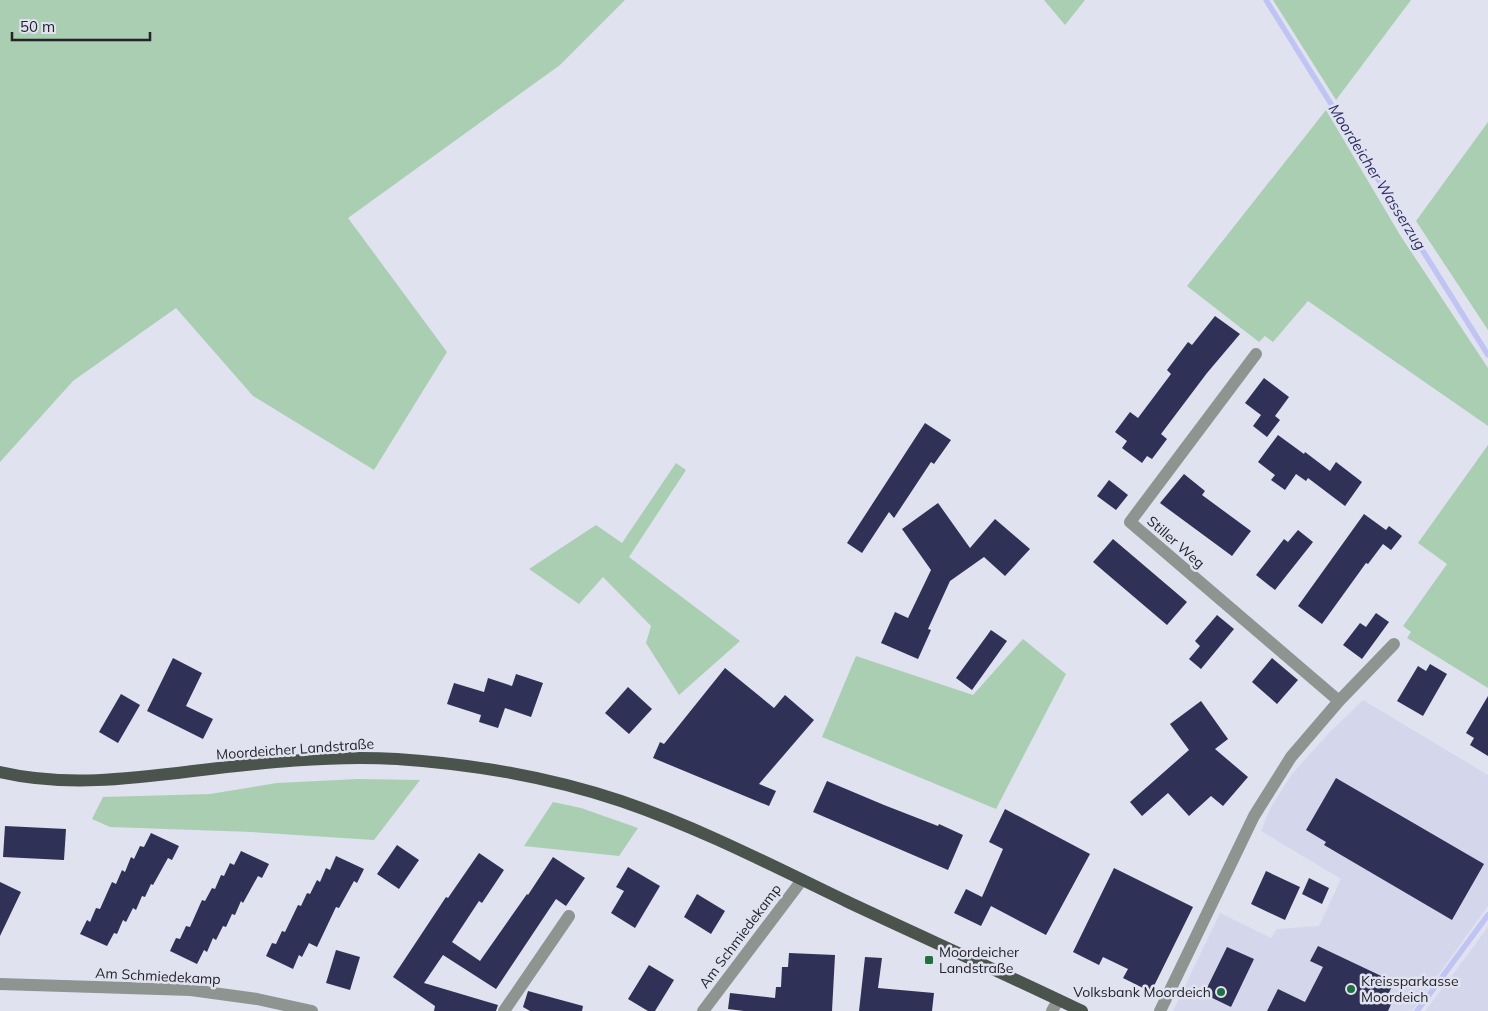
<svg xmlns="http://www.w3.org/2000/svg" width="1488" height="1011" font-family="Mulish,sans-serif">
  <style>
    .built { fill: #d4d6ec }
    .green { fill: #a9ceb2 }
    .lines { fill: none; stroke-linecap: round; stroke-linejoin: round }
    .stream { stroke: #c0c4f3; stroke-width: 5.5 }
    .building { fill: #2f3156 }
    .minor { stroke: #8e948f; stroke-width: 12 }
    .major { stroke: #4a534c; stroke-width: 12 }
    .poi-dot { fill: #207141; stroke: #e0e2f0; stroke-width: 2 }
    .labels { text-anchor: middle; stroke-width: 5; stroke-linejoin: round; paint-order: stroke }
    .street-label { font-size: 14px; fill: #232329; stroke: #e0e2f0 }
    .poi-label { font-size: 14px; fill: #232329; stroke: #e0e2f0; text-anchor: start }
    .water-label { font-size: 15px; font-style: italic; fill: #302f67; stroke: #e0e2f0 }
  </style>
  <rect width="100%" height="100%" fill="#e0e2f0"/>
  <!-- built -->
  <path class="built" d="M 1363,700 L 1488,775 L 1488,906 L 1412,1011 L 1173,1011 L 1220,913 L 1271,938 L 1277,929 L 1319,926 L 1341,879 L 1261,831 L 1271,807 L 1292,774 L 1330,732 Z
    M 1488,927 L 1488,1011 L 1425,1011 L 1445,985 Z"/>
  <!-- green -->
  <path class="green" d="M 0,0 L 625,0 L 560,65 L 348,218 L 447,352 L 374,470 L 253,396 L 176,308 L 73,381 L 0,462 Z
    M 1044,0 L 1085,0 L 1065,25 Z
    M 1273,0 L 1411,0 L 1336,100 Z
    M 1326,110 L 1400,235 L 1488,368 L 1488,426 L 1308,301 L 1273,342 L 1265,336 L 1259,342 L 1187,286 Z
    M 1488,122 L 1488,330 L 1416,221 Z
    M 1488,445 L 1488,688 L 1407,638 L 1411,632 L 1403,626 L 1447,564 L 1418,543 Z
    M 676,463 L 686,470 L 629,557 L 740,641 L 679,695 L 646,643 L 651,626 L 603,577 L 579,604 L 529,569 L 596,525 L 622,543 Z
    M 1023,639 L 1066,674 L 996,809 L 822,737 L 856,656 L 973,695 Z
    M 358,779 L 420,780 L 374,840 L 252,832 L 110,827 L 92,819 L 103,797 L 210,794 L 277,783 Z
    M 553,802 L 581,808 L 638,828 L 619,856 L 524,846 Z"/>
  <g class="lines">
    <!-- stream -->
    <path class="stream" d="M 1266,0 L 1488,355
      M 1417,1011 L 1488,915"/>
  </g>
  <!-- building -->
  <path class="building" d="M 1215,316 L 1240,334 L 1207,373 L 1161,434 L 1167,439 L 1152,459 L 1147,456 L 1142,463 L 1122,448 L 1127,441 L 1115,432 L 1130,412 L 1138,418 L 1171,374 L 1167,370 L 1188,342 L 1192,345 Z
    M 1264,378 L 1289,397 L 1275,416 L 1280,420 L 1267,437 L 1253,426 L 1261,415 L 1245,403 Z
    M 925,423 L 951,440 L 934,464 L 931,462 L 894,518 L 889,512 L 862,553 L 847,543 Z
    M 1278,435 L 1304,454 L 1305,452 L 1330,471 L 1336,462 L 1362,482 L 1345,506 L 1308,478 L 1306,481 L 1296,474 L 1285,490 L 1271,480 L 1275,475 L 1258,462 Z
    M 1184,474 L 1205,491 L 1202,495 L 1251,531 L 1232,556 L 1160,503 Z
    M 1109,480 L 1128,495 L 1116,510 L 1097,496 Z
    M 938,503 L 970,548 L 995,519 L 1030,549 L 1005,576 L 984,557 L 950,581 L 928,629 L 931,630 L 918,659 L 881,643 L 895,612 L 908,618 L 931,570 L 902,529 Z
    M 1364,514 L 1386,530 L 1389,526 L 1402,536 L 1391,550 L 1383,544 L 1368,564 L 1366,563 L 1322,624 L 1298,606 Z
    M 1298,530 L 1313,542 L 1275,590 L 1256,575 L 1284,539 L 1288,542 Z
    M 1113,539 L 1187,602 L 1167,625 L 1093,562 Z
    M 1376,613 L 1389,622 L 1362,659 L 1343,645 L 1360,623 L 1366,627 Z
    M 1217,615 L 1234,629 L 1201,669 L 1189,659 L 1200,646 L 1195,641 Z
    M 991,630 L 1007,641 L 972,690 L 956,678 Z
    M 173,658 L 202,673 L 186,706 L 213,719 L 203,739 L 147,711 Z
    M 1272,658 L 1298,680 L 1277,704 L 1252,682 Z
    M 1430,664 L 1447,674 L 1423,716 L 1397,701 L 1418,666 L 1426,671 Z
    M 725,668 L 774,708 L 785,695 L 814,720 L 759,784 L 776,791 L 769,806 L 653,758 L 660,742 L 664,744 Z
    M 516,674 L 543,683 L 531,717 L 505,708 L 498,728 L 479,722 L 481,715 L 447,704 L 454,683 L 484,692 L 488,678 L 512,686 Z
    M 628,687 L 652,709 L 629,734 L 605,713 Z
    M 121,694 L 140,705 L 118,743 L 99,732 Z
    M 1488,696 L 1488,756 L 1470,745 L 1474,738 L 1466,733 Z
    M 1201,701 L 1228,739 L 1215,749 L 1248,777 L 1223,806 L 1211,796 L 1189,816 L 1168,793 L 1142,816 L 1130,802 L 1189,750 L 1170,724 Z
    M 1336,778 L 1484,864 L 1452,920 L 1324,845 L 1326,842 L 1306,830 Z
    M 827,781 L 884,805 L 938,826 L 939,824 L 963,835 L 948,870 L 813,812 Z
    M 1005,809 L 1090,854 L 1046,935 L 991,906 L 981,926 L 954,913 L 966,889 L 982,897 L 1003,849 L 989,842 Z
    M 5,826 L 66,829 L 64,860 L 3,857 Z
    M 151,833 L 179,846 L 172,860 L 168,858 L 153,885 L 151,884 L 145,897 L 142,896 L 136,910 L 133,908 L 126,922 L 123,920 L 117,934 L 114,933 L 107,946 L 80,934 L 87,920 L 90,922 L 96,908 L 100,909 L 112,882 L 116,884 L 122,870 L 125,872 L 131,857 L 134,859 L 140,846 L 144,847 Z
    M 397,845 L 419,860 L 399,889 L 377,874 Z
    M 241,851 L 269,864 L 262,878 L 258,876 L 243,903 L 241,901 L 235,915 L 232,914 L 226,927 L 223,926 L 216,940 L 213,938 L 207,952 L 204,950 L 197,964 L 170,951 L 176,938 L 180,939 L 186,926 L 190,927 L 202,900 L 205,901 L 212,888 L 215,889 L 221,875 L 224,876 L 230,863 L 234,865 Z
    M 479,853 L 504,870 L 482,903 L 479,901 L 452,942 L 480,961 L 527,894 L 528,895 L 553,857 L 585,878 L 566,906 L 556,899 L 496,989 L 443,955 L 424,983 L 498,1005 L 496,1011 L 434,1011 L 435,1006 L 393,977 L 446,897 L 448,898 Z
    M 336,856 L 364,869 L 357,883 L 354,881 L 339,908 L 336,907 L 317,947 L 309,943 L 302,957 L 299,955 L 293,969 L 266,956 L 272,943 L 276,944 L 282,931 L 285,932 L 298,905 L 301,906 L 307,893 L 310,894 L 317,880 L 320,882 L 326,868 L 330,870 Z
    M 628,867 L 660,886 L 635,928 L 611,913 L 624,891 L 616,887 Z
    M 1114,868 L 1193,907 L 1151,992 L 1123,978 L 1128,969 L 1103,957 L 1099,965 L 1073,952 Z
    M 1266,871 L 1300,887 L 1285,920 L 1251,904 Z
    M 1309,878 L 1329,888 L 1322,904 L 1302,894 Z
    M 0,882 L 21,892 L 0,936 Z
    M 697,894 L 725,911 L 711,934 L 684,917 Z
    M 1318,946 L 1394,982 L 1387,997 L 1393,1000 L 1388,1011 L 1267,1011 L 1278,989 L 1305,1002 L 1323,967 L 1310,961 Z
    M 1227,947 L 1254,959 L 1231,1007 L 1204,994 Z
    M 336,950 L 360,957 L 350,990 L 326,983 Z
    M 789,953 L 835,955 L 832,1011 L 744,1011 L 728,1009 L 730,993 L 775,998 L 776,987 L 781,987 L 782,967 L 788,967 Z
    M 865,957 L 882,958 L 878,988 L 934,993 L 932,1011 L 859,1011 Z
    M 649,965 L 674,980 L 655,1011 L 648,1011 L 628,999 Z
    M 528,991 L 583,1006 L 582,1011 L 530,1011 L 523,1007 Z"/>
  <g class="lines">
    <!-- minor -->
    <path class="minor" d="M 1256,354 L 1130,522 L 1339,701
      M 0,984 L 191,990 L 257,999 L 312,1011
      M 504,1011 L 569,916
      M 703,1011 L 802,880
      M 1052,1011 L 1058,1000
      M 1160,1011 L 1254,816 L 1291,757 L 1339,701 L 1394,644"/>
    <!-- major -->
    <path class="major" d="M 0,772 C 64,787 129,779 193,771 C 260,763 330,755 397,759 C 473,764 549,777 621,801 C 700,828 775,867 850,903 C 927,939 1005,974 1082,1011"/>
  </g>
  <!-- markers -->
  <g class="poi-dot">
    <rect x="924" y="955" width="10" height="10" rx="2.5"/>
    <circle cx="1351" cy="989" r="5"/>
    <circle cx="1221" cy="992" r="5"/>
  </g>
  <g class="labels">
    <!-- street labels -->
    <g class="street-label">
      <text transform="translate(1176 542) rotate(41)" y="5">Stiller Weg</text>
      <text transform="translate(295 749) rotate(-4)" y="5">Moordeicher Landstraße</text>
      <text transform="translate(740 936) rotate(-53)" y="5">Am Schmiedekamp</text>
      <text transform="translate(158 976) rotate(3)" y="5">Am Schmiedekamp</text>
    </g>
    <!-- poi labels -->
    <g class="poi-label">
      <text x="939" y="957">Moordeicher<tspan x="939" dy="16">Landstraße</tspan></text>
      <text x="1361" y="986">Kreissparkasse<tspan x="1361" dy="16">Moordeich</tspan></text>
      <text x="1211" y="997" text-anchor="end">Volksbank Moordeich</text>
    </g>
    <!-- water labels -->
    <g class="water-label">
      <text transform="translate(1377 177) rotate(58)" y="5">Moordeicher Wasserzug</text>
    </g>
  </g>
  <!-- scale -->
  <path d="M12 32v8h138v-8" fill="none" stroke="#232329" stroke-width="2.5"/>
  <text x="20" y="32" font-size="15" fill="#232329" stroke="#e0e2f0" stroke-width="4" paint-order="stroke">50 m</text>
</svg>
